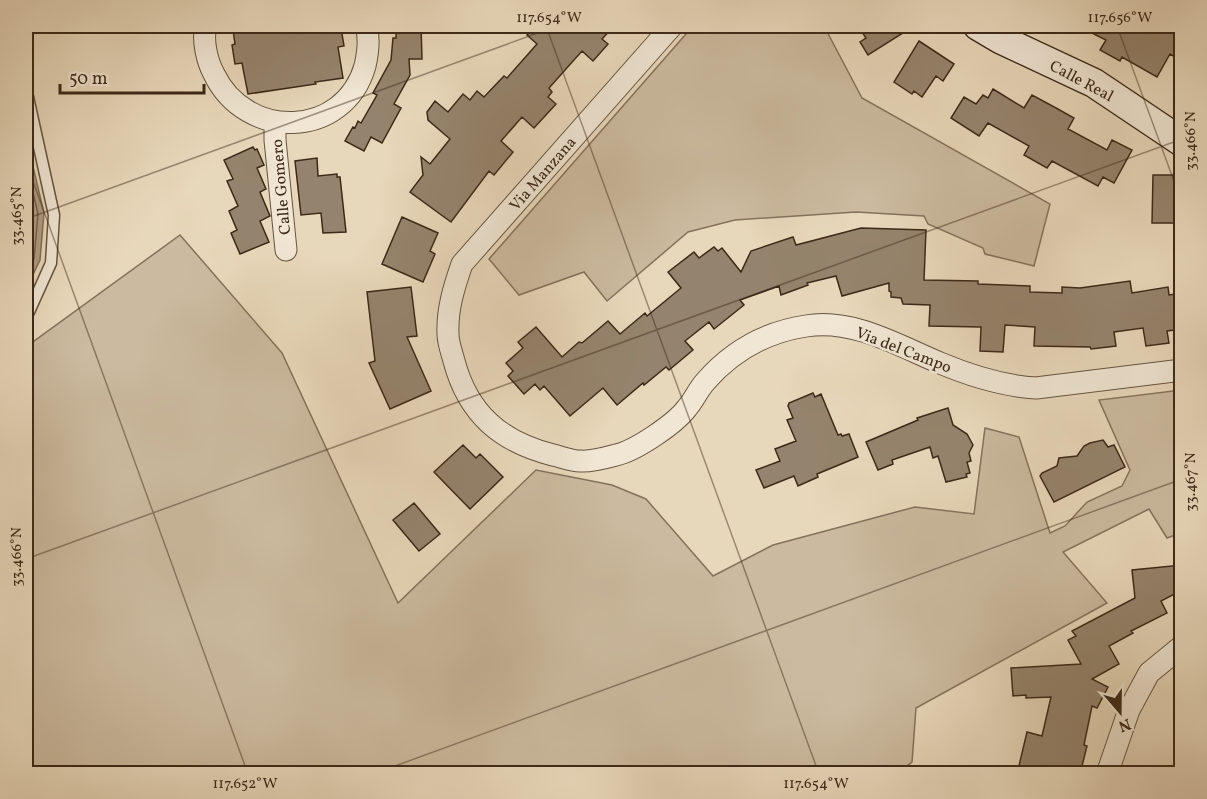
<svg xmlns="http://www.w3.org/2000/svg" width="1207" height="799" font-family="Vollkorn,serif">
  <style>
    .green { fill: #cbba9f; stroke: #84725c; stroke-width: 1.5 }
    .water { fill: #ae9c84; stroke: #806e59; stroke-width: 1.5 }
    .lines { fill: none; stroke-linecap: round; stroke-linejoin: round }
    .shore { stroke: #75624e; stroke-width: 1.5 }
    .building { fill: #95846d; stroke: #3c2918; stroke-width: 1.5 }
    .lane-casing { stroke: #675541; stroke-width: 13 }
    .street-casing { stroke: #675541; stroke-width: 23 }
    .secondary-casing { stroke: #3c2918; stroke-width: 31 }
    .lane { stroke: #f0e6d3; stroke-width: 10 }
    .street { stroke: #f0e6d3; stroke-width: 21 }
    .secondary { stroke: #f0e6d3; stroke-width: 28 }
    .ticks { fill: none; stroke: #3c2918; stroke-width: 1.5; stroke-opacity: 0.45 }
    .labels { text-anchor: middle; stroke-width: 5; stroke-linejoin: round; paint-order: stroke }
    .street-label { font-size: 16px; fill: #3c2918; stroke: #f0e6d3 }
    .neatline { fill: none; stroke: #3c2918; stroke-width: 2 }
    .ticks-label { font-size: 15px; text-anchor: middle; fill: #3c2918 }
  </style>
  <rect width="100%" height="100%" fill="#e8d8bb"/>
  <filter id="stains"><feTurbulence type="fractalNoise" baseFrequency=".00333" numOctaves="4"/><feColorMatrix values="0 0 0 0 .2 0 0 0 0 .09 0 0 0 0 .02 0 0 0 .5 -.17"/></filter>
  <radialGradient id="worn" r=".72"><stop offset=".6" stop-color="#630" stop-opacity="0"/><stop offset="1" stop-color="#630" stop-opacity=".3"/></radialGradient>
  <!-- green -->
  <path class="green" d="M 693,26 L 824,26 L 862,98 L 1050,204 L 1034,266 L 985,254 L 983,248 L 928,224 L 924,216 L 856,212 L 735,220 L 688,232 L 607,301 L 584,272 L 519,295 L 489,259 Z
    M 180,235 L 282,353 L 398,603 L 536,470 L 612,485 L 646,499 L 713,576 L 773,545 L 915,507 L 974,514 L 985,428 L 1019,437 L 1050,533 L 1065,526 L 1087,502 L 1122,486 L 1130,470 L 1099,400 L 1181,390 L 1181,533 L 1167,538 L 1149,509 L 1063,552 L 1107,603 L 916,708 L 912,762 L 898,773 L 26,773 L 26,347 Z"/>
  <!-- water -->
  <path class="water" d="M 26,137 L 44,213 L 40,260 L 26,289 Z"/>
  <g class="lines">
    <!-- shore -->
    <path class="shore" d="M 26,162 L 38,214 L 34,259 L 26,276
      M 26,195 L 30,215 L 26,259"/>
  </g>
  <!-- building -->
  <path class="building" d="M 309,26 L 336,26 L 336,29 L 341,28 L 344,46 L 338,47 L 343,78 L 315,82 L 316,84 L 248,94 L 242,63 L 235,64 L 232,45 L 235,44 L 233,30 L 247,28 L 253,33 L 265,31 L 265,33 Z
    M 396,26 L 421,26 L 422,59 L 409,59 L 410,75 L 394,104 L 401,108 L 382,143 L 371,137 L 364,151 L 345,141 L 353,127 L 355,128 L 358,121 L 361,123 L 377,95 L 373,93 L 391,60 L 393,38 L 396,38 Z
    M 536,26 L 614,26 L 602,39 L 608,44 L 593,61 L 582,51 L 549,88 L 552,92 L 548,97 L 556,104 L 534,128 L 522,117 L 501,141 L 513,152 L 494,175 L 489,171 L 451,222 L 410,192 L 423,175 L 421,157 L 430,164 L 450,139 L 428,120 L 427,112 L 435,101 L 448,112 L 463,94 L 470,100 L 477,91 L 484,97 L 504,76 L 507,78 L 537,44 L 527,35 Z
    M 858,26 L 914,26 L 868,55 L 860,42 L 866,38 Z
    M 1078,26 L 1182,26 L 1182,61 L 1170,54 L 1157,77 L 1122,57 L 1120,61 L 1100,50 L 1106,40 Z
    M 919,41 L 954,64 L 943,81 L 936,76 L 922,97 L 914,91 L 912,94 L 894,82 Z
    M 993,89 L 1024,108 L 1032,95 L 1056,108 L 1074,118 L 1068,129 L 1107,150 L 1112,140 L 1132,150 L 1114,183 L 1103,177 L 1098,186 L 1052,161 L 1047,168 L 1024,155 L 1029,146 L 988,123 L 979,136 L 951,118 L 964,97 L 976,104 L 983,95 L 988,98 Z
    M 253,147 L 255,150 L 257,149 L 264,165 L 257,168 L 266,189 L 260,192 L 270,216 L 260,221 L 269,242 L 240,254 L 231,233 L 237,230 L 229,211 L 238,206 L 227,181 L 233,179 L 224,160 Z
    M 317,158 L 318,176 L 337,174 L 337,177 L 340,177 L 346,232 L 323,233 L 321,213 L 301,215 L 295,161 Z
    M 1153,175 L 1181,175 L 1182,223 L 1152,223 Z
    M 402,217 L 438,233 L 430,251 L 435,254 L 423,282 L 382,264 Z
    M 861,228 L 926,230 L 924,280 L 978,281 L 978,284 L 1030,286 L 1030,292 L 1062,293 L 1062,287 L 1080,288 L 1130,281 L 1132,293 L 1168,287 L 1169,295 L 1182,293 L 1182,329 L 1167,331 L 1169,343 L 1146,346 L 1143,328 L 1114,332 L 1116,346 L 1091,349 L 1090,347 L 1034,346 L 1035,327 L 1005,325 L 1003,352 L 980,351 L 981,327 L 929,326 L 930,305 L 903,304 L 901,298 L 891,297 L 891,292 L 889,291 L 889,283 L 842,296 L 836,276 L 807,283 L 808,285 L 781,295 L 779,286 L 740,300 L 744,305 L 714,329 L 709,322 L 685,341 L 693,350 L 669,370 L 666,367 L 644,385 L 643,383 L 617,405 L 603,388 L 570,416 L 544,386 L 540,390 L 535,384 L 524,394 L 508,376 L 513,371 L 506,363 L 523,348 L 518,342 L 536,327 L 562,357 L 579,342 L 582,343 L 608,321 L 620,334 L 645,313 L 647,316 L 681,288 L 668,272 L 694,252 L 699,258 L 714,247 L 718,251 L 722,248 L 741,272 L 751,251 L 793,237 L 796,245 Z
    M 411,287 L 417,336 L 407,337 L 431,391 L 390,409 L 369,363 L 375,361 L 367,292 Z
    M 813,393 L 815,397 L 821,394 L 838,435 L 841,434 L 842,436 L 849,434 L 858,457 L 817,474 L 818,477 L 798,486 L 794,476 L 764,488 L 756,470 L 780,461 L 775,449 L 796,441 L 787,420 L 793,418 L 788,406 L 789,403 Z
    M 948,408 L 953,425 L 967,434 L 973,445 L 969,453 L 971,461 L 967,462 L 970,473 L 966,474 L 967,477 L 946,482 L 938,456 L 933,458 L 930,447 L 892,460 L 893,464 L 878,470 L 866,442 L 918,420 L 917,418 Z
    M 1103,440 L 1108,447 L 1114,445 L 1125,467 L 1054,502 L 1040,476 L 1042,473 L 1057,466 L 1059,458 L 1077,456 L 1084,446 L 1090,443 Z
    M 463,445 L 476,458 L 480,454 L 503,477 L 470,509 L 434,472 Z
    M 414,503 L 440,534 L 419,551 L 393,520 Z
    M 1182,565 L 1182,590 L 1161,601 L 1167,613 L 1131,631 L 1133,633 L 1109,646 L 1119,664 L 1092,679 L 1108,687 L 1097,708 L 1092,706 L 1084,745 L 1087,746 L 1080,774 L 1034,774 L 1018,770 L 1027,732 L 1042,736 L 1051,697 L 1026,698 L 1026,695 L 1013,696 L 1011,668 L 1081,664 L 1068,640 L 1076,636 L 1072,631 L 1135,598 L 1132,570 Z"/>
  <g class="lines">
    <!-- lane casing -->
    <g class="lane-casing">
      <path id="lane" d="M 26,88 L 54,215 L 51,263 L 29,312 L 26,316"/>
    </g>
    <!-- street casing -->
    <g class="street-casing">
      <path id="street" d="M 206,26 C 202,40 207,61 214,74 C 246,141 344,139 365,66 C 368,53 370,39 366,26
        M 672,26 L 462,264 C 454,287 447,309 448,334 C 448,343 452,353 454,361 C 468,414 501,442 553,455 C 562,457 571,461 580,461 C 591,462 605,458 616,455 C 635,451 675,424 687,408 C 694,400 698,390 705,382 C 732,351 766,332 806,326 C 853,318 899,346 940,363 C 971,376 1003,386 1036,388 L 1182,370
        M 275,123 L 275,140 L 286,250
        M 1107,774 L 1129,710 L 1149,673 L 1182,646"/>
    </g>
    <!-- secondary casing -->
    <g class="secondary-casing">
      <path id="secondary" d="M 978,26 L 1000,39 L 1094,83 L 1182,142"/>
    </g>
    <!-- lane -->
    <use href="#lane" class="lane"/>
    <!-- street -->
    <use href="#street" class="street"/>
    <!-- secondary -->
    <use href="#secondary" class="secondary"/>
  </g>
  <!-- ticks -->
  <path class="ticks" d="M 546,26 L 819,774M 1117,26 L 1182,203M 26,162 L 248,774M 26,219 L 557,26M 26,559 L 1182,139M 373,774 L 1182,479"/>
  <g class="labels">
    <!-- street labels -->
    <g class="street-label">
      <text transform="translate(1082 80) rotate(28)" y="6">Calle Real</text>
      <text transform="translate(542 173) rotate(-49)" y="6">Via Manzana</text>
      <text transform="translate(280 187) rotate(-95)" y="6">Calle Gomero</text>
      <text transform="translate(904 349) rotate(21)" y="6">Via del Campo</text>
    </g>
  </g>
  <!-- margin -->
  <rect width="1207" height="799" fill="none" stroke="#e8d8bb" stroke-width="66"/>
  <!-- north arrow -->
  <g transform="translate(1120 712) rotate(160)" stroke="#f0e6d3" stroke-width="4.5" paint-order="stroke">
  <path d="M0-4.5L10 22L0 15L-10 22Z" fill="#3c2918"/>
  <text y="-9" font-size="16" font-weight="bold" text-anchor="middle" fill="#3c2918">N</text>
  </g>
  <!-- scale -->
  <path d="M60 84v9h144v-9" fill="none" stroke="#3c2918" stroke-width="3"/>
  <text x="69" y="84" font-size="18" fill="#3c2918" stroke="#f0e6d3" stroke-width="4.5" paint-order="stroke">50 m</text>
  <rect x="33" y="33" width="1141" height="733" class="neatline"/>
  <g class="ticks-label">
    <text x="549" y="22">117.654°W</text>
    <text x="1120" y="22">117.656°W</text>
    <text transform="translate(1190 141) rotate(-90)" y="5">33.466°N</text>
    <text transform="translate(16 216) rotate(-90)" y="5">33.465°N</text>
    <text transform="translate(1190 482) rotate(-90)" y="5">33.467°N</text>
    <text transform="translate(16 557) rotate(-90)" y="5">33.466°N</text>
    <text x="245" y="788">117.652°W</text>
    <text x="816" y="788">117.654°W</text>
  </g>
  <rect width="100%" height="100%" filter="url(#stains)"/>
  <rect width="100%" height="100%" fill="url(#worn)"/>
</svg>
